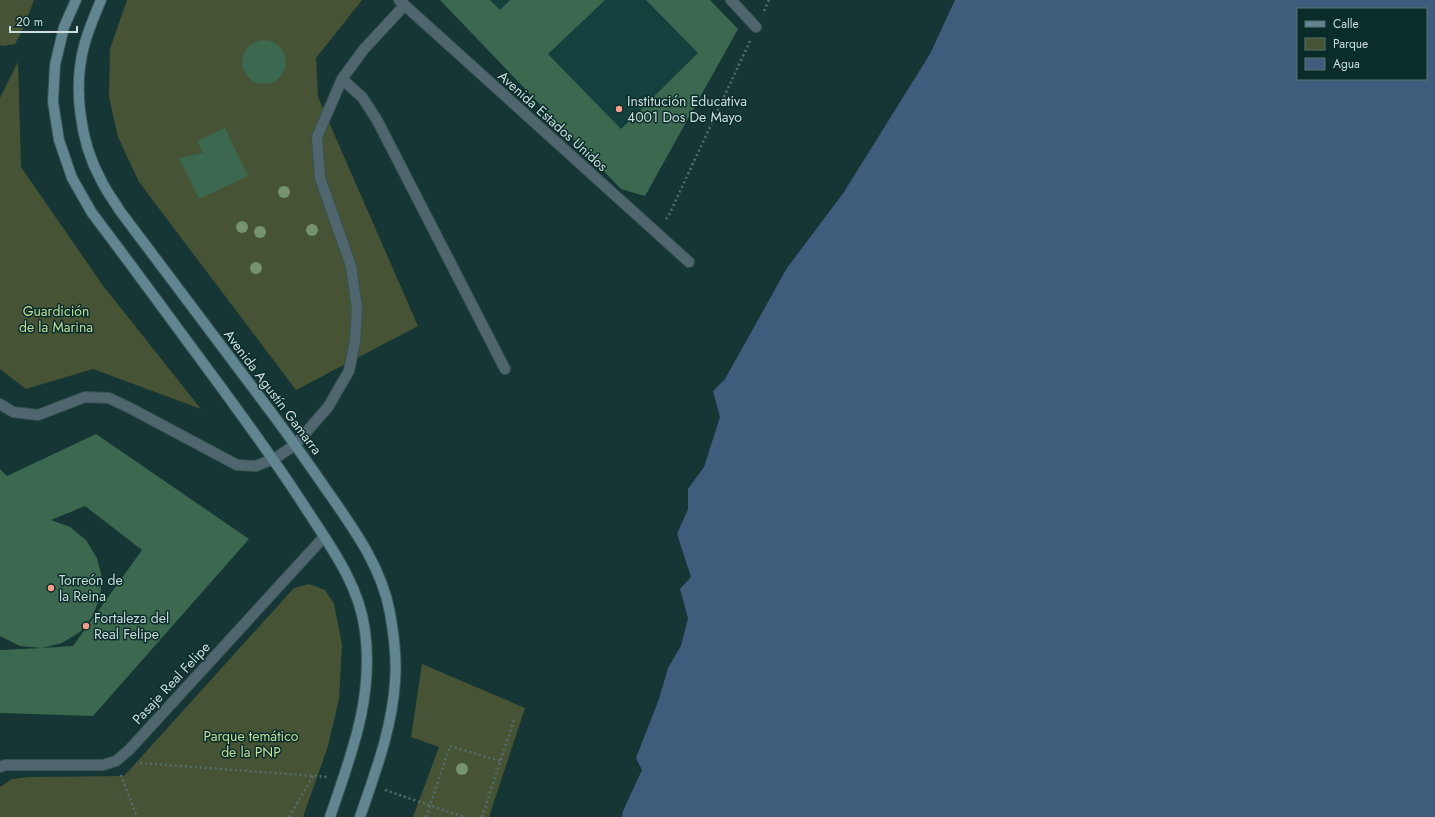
<svg xmlns="http://www.w3.org/2000/svg" width="1435" height="817" font-family="Jost,sans-serif">
  <style>
    .built { fill: #14413e }
    .green { fill: #475335 }
    .water { fill: #405c7d; fill-rule: evenodd }
    .building { fill: #3b684e; fill-rule: evenodd }
    .lines { fill: none; stroke-linecap: round; stroke-linejoin: round }
    .lane-casing { stroke: #365452; stroke-width: 12 }
    .street-casing { stroke: #365452; stroke-width: 12 }
    .secondary-casing { stroke: #365452; stroke-width: 12 }
    .path { stroke: #536f6d; stroke-width: 2.5; stroke-dasharray: 2 3; stroke-linecap: butt }
    .lane { stroke: #50666e; stroke-width: 10 }
    .street { stroke: #50666e; stroke-width: 10 }
    .secondary { stroke: #618591; stroke-width: 10 }
    .tree { fill: #75936c }
    .poi-dot { fill: #f49d8d; stroke: #0a2c2a; stroke-width: 1.5 }
    .labels { text-anchor: middle; stroke-width: 3; stroke-linejoin: round; paint-order: stroke }
    .poi-label { font-size: 14px; fill: #ccdedc; stroke: #0a2c2a; text-anchor: start }
    .street-label { font-size: 14px; fill: #ccdedc; stroke: #0a2c2a }
    .park-label { font-size: 14px; fill: #c3df9a; stroke: #0a2c2a }
  </style>
  <rect width="100%" height="100%" fill="#153634"/>
  <!-- built -->
  <path class="built" d="M 440,0 L 710,0 L 738,29 L 645,196 L 621,189 Z"/>
  <!-- green -->
  <path class="green" d="M 0,0 L 34,0 L 23,29 L 15,44 L 2,46 L 0,45 Z
    M 127,0 L 362,0 L 316,58 L 318,97 L 418,326 L 296,390 L 139,182 L 118,137 L 109,97 L 110,49 Z
    M 18,62 L 21,167 L 104,287 L 201,409 L 93,369 L 26,389 L 0,369 L 0,98 Z
    M 309,584 L 325,590 L 334,604 L 342,645 L 339,699 L 328,746 L 303,817 L 0,817 L 0,787 L 12,779 L 29,777 L 124,776 L 294,588 Z
    M 422,664 L 525,708 L 489,817 L 413,817 L 439,747 L 411,737 Z"/>
  <!-- water -->
  <path class="water" d="M 955,0 L 1435,0 L 1435,817 L 622,817 L 623,811 L 642,770 L 636,758 L 659,699 L 668,668 L 681,646 L 688,618 L 680,589 L 691,577 L 677,534 L 688,509 L 688,489 L 704,467 L 720,417 L 713,391 L 725,379 L 787,268 L 844,192 L 930,54 ZM 1298,9 L 1426,9 L 1426,79 L 1298,79 Z"/>
  <!-- building -->
  <path class="building" d="M 440,0 L 490,0 L 500,10 L 510,0 L 605,0 L 548,54 L 621,129 L 698,53 L 646,0 L 710,0 L 738,29 L 645,196 L 621,189 Z
    M242 62a22 22 0 1 1 44 0a22 22 0 1 1-44 0Z
    M 225,128 L 248,176 L 199,199 L 179,158 L 203,153 L 197,141 Z
    M 96,434 L 249,539 L 93,716 L 0,713 L 0,650 L 42,648 L 20,646 L 0,636 L 0,469 L 7,476 ZM 85,506 L 142,550 L 73,646 L 42,648 L 62,643 L 80,632 L 92,617 L 100,598 L 102,578 L 97,558 L 86,540 L 70,527 L 51,520 Z"/>
  <g class="lines">
    <!-- lane casing -->
    <g class="lane-casing">
      <path id="lane" d="M 342,79 L 362,97 L 377,120 L 505,369
        M 0,404 L 13,412 L 38,415 L 85,397 L 109,398 L 130,408 L 237,465 L 256,466 L 274,459 L 295,445 L 328,407 L 349,371 L 355,341 L 357,309 L 351,266 L 320,178 L 317,137 L 342,79 L 364,49 L 404,6
        M 0,767 L 5,765 L 103,765 L 116,761 L 129,750 L 324,537"/>
    </g>
    <!-- street casing -->
    <g class="street-casing">
      <path id="street" d="M 399,0 L 689,262
        M 731,0 L 756,27"/>
    </g>
    <!-- secondary casing -->
    <g class="secondary-casing">
      <path id="secondary" d="M 76,0 L 64,27 L 55,65 L 53,102 L 59,140 L 72,178 L 92,213 C 130,263 167,314 204,364 C 238,410 272,456 303,504 C 328,543 359,583 365,631 C 374,698 351,755 330,817
        M 101,0 C 95,15 88,30 84,46 C 73,88 80,142 101,180 C 106,191 114,201 120,211 C 169,276 217,340 265,404 C 287,433 308,463 328,492 C 354,529 382,568 390,613 C 394,635 397,659 395,682 C 392,729 375,773 360,817"/>
    </g>
    <!-- path -->
    <path class="path" d="M 764,11 L 769,0
      M 666,219 L 669,215 L 750,41
      M 140,763 L 327,777
      M 121,775 L 137,817
      M 385,790 L 464,817
      M 289,817 L 313,776
      M 426,817 L 450,746 L 500,761
      M 482,817 L 515,717"/>
    <!-- lane -->
    <use href="#lane" class="lane"/>
    <!-- street -->
    <use href="#street" class="street"/>
    <!-- secondary -->
    <use href="#secondary" class="secondary"/>
  </g>
  <!-- trees -->
  <g class="tree">
    <circle cx="284" cy="192" r="6"/>
    <circle cx="242" cy="227" r="6"/>
    <circle cx="312" cy="230" r="6"/>
    <circle cx="260" cy="232" r="6"/>
    <circle cx="256" cy="268" r="6"/>
    <circle cx="462" cy="769" r="6"/>
  </g>
  <!-- markers -->
  <g class="poi-dot">
    <circle cx="619" cy="109" r="4"/>
    <circle cx="51" cy="588" r="4"/>
    <circle cx="86" cy="626" r="4"/>
  </g>
  <g class="labels">
    <!-- poi labels -->
    <g class="poi-label">
      <text x="627" y="106">Institución Educativa<tspan x="627" dy="16">4001 Dos De Mayo</tspan></text>
      <text x="59" y="585">Torreón de<tspan x="59" dy="16">la Reina</tspan></text>
      <text x="94" y="623">Fortaleza del<tspan x="94" dy="16">Real Felipe</tspan></text>
    </g>
    <!-- street labels -->
    <g class="street-label">
      <text transform="translate(553 121) rotate(42)" y="5">Avenida Estados Unidos</text>
      <text transform="translate(273 392) rotate(53)" y="5">Avenida Agustín Gamarra</text>
      <text transform="translate(171 683) rotate(-47)" y="5">Pasaje Real Felipe</text>
    </g>
    <!-- park labels -->
    <g class="park-label">
      <text x="56" y="316">Guardición<tspan x="56" dy="16">de la Marina</tspan></text>
      <text x="251" y="741">Parque temático<tspan x="251" dy="16">de la PNP</tspan></text>
    </g>
  </g>
  <!-- legend -->
  <rect x="1297" y="8" width="130" height="72" fill="#0a2c2a" stroke="#587371"/>
  <rect x="1305" y="21" width="20" height="6" fill="#618591" stroke="#587371"/>
  <text x="1333" y="28" font-size="12" fill="#ccdedc">Calle</text>
  <rect x="1305" y="38" width="20" height="12" fill="#475335" stroke="#587371"/>
  <text x="1333" y="48" font-size="12" fill="#ccdedc">Parque</text>
  <rect x="1305" y="58" width="20" height="12" fill="#405c7d" stroke="#587371"/>
  <text x="1333" y="68" font-size="12" fill="#ccdedc">Agua</text>
  <!-- scale -->
  <path d="M10 26v6h67v-6" fill="none" stroke="#ccdedc" stroke-width="2"/>
  <text x="16" y="26" font-size="12" fill="#ccdedc" stroke="#0a2c2a" stroke-width="3" paint-order="stroke">20 m</text>
</svg>
